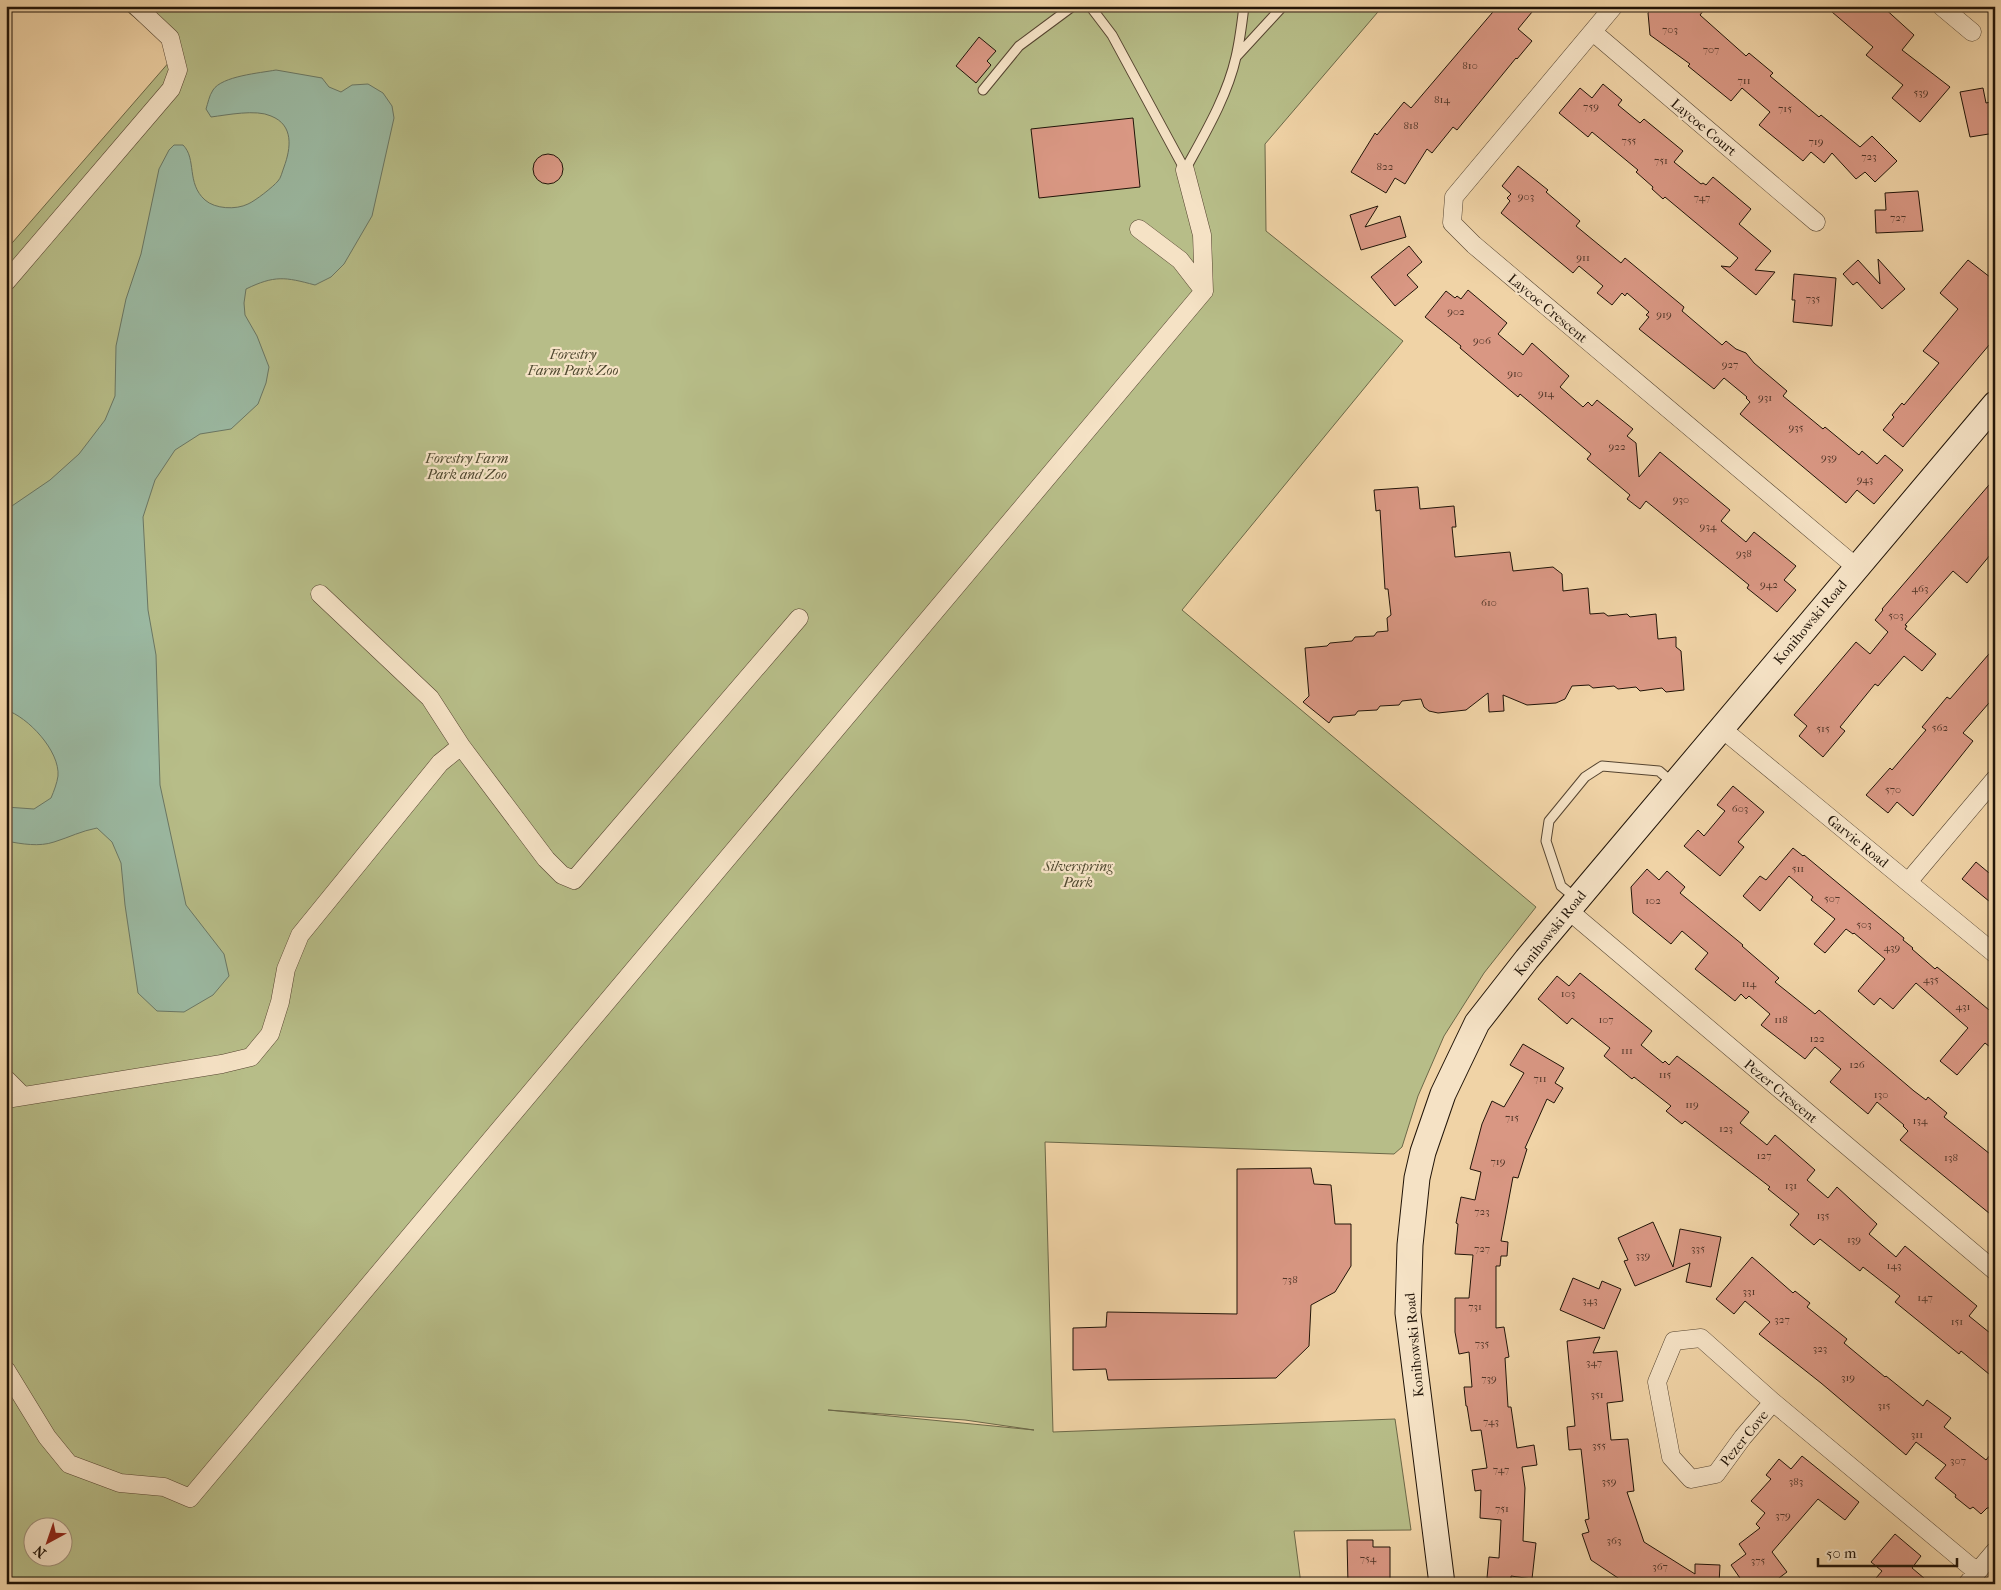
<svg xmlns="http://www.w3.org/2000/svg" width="2001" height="1590" font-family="'IM FELL French Canon',serif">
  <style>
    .green { fill: #b7bd88; stroke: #6c6848; fill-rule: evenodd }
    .water { fill: #9bb9a2; stroke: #6a7764 }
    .building { fill: #d99783; stroke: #211408 }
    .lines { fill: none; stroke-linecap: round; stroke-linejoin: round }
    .lane-casing { stroke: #554430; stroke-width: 11 }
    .street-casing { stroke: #554430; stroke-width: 19 }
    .secondary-casing { stroke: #211408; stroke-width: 27 }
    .lane { stroke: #f5e2c5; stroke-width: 9 }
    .street { stroke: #f5e2c5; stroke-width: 18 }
    .secondary { stroke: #f5e2c5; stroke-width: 25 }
    .labels { text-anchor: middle; stroke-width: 4.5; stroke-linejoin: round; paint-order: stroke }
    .number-label { font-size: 11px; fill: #4f3527 }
    .street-label { font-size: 14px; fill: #211408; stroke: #f5e2c5 }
    .park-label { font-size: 14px; font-style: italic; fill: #4e472e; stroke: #f5e2c5 }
  </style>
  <rect width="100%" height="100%" fill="#f0d3a6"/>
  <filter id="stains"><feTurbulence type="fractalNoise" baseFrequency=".004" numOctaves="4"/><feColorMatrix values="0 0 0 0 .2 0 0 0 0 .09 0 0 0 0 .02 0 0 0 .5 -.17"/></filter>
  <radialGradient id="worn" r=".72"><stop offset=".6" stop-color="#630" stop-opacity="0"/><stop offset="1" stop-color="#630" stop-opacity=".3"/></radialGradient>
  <!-- green -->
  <path class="green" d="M 121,6 L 1383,6 L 1265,144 L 1266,231 L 1403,341 L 1182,610 L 1536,907 L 1484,973 L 1444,1036 L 1418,1096 L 1402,1147 L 1394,1154 L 1045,1142 L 1053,1432 L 1395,1419 L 1411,1530 L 1294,1531 L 1301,1584 L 6,1584 L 6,250 L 177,53 ZM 828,1410 L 965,1420 L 1034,1430 ZM 32,1528 L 62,1528 L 62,1558 L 32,1558 Z"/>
  <!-- water -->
  <path class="water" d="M 276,70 L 322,78 L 329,87 L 341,92 L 352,85 L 368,84 L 383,93 L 392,106 L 394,118 L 372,216 L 344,264 L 331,277 L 315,285 C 285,277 275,275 246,289 L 244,303 L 245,315 L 257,336 L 269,367 L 266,383 L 258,404 L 231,429 L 200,434 L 175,450 L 155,480 L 143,517 L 148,610 L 156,655 L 160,785 L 186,905 L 224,954 L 229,976 L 213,995 L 184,1012 L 157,1011 L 138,993 L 125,905 L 121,863 L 112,842 L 97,828 C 81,831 70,837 54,842 C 39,847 22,844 6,841 L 6,807 L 34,809 L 51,798 C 54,791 57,783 58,776 C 60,751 28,717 6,710 L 6,510 L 50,480 L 79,454 L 105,420 L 115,396 L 116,346 L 126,299 L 141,254 L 159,169 L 169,150 L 174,145 L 183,145 C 197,159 186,183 205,200 C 215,209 236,210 248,204 C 255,201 273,187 278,181 C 281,178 282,172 284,167 C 291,148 294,125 271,116 C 256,109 227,115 211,117 L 206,109 C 208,103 209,96 213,90 C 222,76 260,73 276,70 Z"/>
  <!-- building -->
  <path class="building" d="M 1498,6 L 1537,6 L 1518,29 L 1532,41 L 1517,59 L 1516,58 L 1457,130 L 1453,127 L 1432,153 L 1427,149 L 1405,184 L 1395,178 L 1386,193 L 1351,172 L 1375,133 L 1377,135 L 1404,102 L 1411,108 Z
    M 1654,6 L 1707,6 L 1700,15 L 1746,56 L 1749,53 L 1773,73 L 1770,76 L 1819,117 L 1821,115 L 1860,147 L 1872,136 L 1897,161 L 1875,182 L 1865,172 L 1856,179 L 1832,153 L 1824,163 L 1811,152 L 1803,161 L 1759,125 L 1770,112 L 1742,88 L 1731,101 L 1688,66 L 1690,64 L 1650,35 L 1648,13 Z
    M 1825,6 L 1882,6 L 1914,35 L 1902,50 L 1950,87 L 1920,122 L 1892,98 L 1903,85 L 1866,55 L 1873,47 Z
    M 979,37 L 996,51 L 987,61 L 991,65 L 976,83 L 956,66 Z
    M 1603,84 L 1622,100 L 1618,105 L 1640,123 L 1644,119 L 1683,151 L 1674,162 L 1701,184 L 1703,183 L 1706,185 L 1713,177 L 1751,209 L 1739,224 L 1771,251 L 1755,270 L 1775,272 L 1756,295 L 1721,266 L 1730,267 L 1738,258 L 1665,197 L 1663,199 L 1652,189 L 1653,187 L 1636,172 L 1638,170 L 1592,132 L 1588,137 L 1559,113 L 1580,88 L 1592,98 Z
    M 1983,88 L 1986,103 L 1995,101 L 1995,133 L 1970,137 L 1960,92 Z
    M 1133,118 L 1140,187 L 1039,198 L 1031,129 Z
    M533 169a15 15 0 1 1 30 0a15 15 0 1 1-30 0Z
    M 1518,166 L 1548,190 L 1546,192 L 1580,221 L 1576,226 L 1621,263 L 1625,258 L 1684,307 L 1682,311 L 1722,345 L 1726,341 L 1736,349 L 1746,353 L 1754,363 L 1787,391 L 1783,396 L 1823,429 L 1825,427 L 1859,455 L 1862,451 L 1877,464 L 1885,455 L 1903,470 L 1874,504 L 1857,490 L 1846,503 L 1740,414 L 1750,402 L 1746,398 L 1747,397 L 1724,378 L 1714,389 L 1639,329 L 1649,317 L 1646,315 L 1649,312 L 1627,293 L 1625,296 L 1622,293 L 1612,305 L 1597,293 L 1603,286 L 1579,266 L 1573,273 L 1501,213 L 1510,201 L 1507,198 L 1511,194 L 1502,186 Z
    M 1918,191 L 1923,231 L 1876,233 L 1875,210 L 1886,210 L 1885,193 Z
    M 1378,206 L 1365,227 L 1400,216 L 1406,237 L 1361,250 L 1350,215 Z
    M 1409,246 L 1422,262 L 1407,275 L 1418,287 L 1395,306 L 1371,277 Z
    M 1878,259 L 1905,289 L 1882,309 L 1857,282 L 1853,285 L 1843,274 L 1858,260 L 1880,284 Z
    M 1968,260 L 1995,281 L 1995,338 L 1903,447 L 1883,430 L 1894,417 L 1892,415 L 1902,403 L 1904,405 L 1939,363 L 1923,351 L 1958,309 L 1940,293 Z
    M 1794,274 L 1836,278 L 1832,326 L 1793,322 L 1795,300 L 1792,300 Z
    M 1468,290 L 1507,323 L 1498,334 L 1523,355 L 1532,343 L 1569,376 L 1560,387 L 1583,407 L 1588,402 L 1592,406 L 1597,400 L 1633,429 L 1627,436 L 1636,443 L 1639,477 L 1660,452 L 1730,510 L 1721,521 L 1746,542 L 1754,532 L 1796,566 L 1784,580 L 1796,590 L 1777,612 L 1747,588 L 1749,585 L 1646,501 L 1640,509 L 1627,499 L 1630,495 L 1587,459 L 1591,454 L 1520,394 L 1518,397 L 1460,348 L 1461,346 L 1425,317 L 1446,291 L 1455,298 L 1457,296 L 1461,299 Z
    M 1995,478 L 1995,549 L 1967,583 L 1953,571 L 1905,625 L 1907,626 L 1905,629 L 1936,654 L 1922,671 L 1904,656 L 1878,686 L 1875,684 L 1840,727 L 1845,731 L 1823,757 L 1799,736 L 1807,726 L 1794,715 L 1856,642 L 1870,654 L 1888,632 L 1875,620 L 1883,610 L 1882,609 Z
    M 1418,487 L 1420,509 L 1454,506 L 1456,527 L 1452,527 L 1455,557 L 1510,552 L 1513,571 L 1553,567 L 1562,574 L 1563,591 L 1588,588 L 1590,614 L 1604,613 L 1608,616 L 1627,614 L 1630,617 L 1656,614 L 1658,639 L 1676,637 L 1676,647 L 1681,651 L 1684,690 L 1666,692 L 1662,688 L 1640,691 L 1636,687 L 1618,689 L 1614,686 L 1593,688 L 1589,685 L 1572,686 L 1565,699 L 1556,703 L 1527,705 L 1503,695 L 1504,711 L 1489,712 L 1488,693 L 1466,710 L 1438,713 L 1429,711 L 1424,707 L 1421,699 L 1402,701 L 1399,705 L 1380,706 L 1377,710 L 1358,711 L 1355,715 L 1333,717 L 1329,723 L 1303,702 L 1309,696 L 1305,648 L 1327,646 L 1330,643 L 1352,641 L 1355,637 L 1374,636 L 1377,632 L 1388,631 L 1387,618 L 1391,615 L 1388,589 L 1385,589 L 1380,510 L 1376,511 L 1374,490 Z
    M 1995,647 L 1995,696 L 1963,733 L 1973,741 L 1913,816 L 1897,802 L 1888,813 L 1866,795 L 1890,768 L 1892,770 L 1926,730 L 1922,727 L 1947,697 L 1950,699 Z
    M 1733,786 L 1764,812 L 1738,842 L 1744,847 L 1720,876 L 1684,846 L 1698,830 L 1704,836 L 1725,811 L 1717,805 Z
    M 1793,848 L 1803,856 L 1804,855 L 1904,938 L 1903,940 L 1913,948 L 1912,949 L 1935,969 L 1937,967 L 1958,984 L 1995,1015 L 1995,1051 L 1985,1043 L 1957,1075 L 1940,1061 L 1968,1028 L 1916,983 L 1893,1009 L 1880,998 L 1874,1005 L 1858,991 L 1885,959 L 1854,933 L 1853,934 L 1846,929 L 1825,953 L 1814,944 L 1835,919 L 1811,900 L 1813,897 L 1789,876 L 1760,911 L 1743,896 L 1760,876 L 1766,880 Z
    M 1976,862 L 1995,878 L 1995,906 L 1962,879 Z
    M 1647,869 L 1659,880 L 1667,871 L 1685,887 L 1680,893 L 1743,945 L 1742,946 L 1779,978 L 1775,982 L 1815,1014 L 1819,1010 L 1914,1091 L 1926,1100 L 1928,1097 L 1947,1113 L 1944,1117 L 1995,1158 L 1995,1218 L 1900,1140 L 1908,1131 L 1903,1126 L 1904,1125 L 1877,1102 L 1868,1114 L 1830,1082 L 1841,1069 L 1815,1047 L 1805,1059 L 1761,1025 L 1770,1014 L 1749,996 L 1746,999 L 1741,994 L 1735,1001 L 1695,969 L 1708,953 L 1682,931 L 1671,944 L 1633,913 L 1631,887 Z
    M 1580,973 L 1652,1031 L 1641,1045 L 1663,1063 L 1665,1061 L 1669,1065 L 1677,1056 L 1698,1072 L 1749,1112 L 1740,1123 L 1767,1145 L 1775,1135 L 1815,1170 L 1807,1180 L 1828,1198 L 1837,1187 L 1877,1224 L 1869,1234 L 1896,1257 L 1905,1246 L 1977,1306 L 1969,1316 L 1995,1337 L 1995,1379 L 1961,1351 L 1959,1354 L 1895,1302 L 1900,1296 L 1863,1267 L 1860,1271 L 1820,1239 L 1814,1245 L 1790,1225 L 1799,1214 L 1768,1189 L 1770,1187 L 1685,1121 L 1682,1124 L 1666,1111 L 1671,1106 L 1634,1077 L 1632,1079 L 1604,1056 L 1610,1048 L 1572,1018 L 1567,1024 L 1538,999 L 1557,976 L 1569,986 Z
    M 1523,1044 L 1564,1068 L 1555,1083 L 1563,1088 L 1554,1103 L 1547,1099 L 1525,1148 L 1527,1149 L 1518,1178 L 1513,1177 L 1501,1241 L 1508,1242 L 1507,1256 L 1501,1256 L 1500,1266 L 1496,1266 L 1496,1328 L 1504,1327 L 1509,1357 L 1505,1358 L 1508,1407 L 1511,1407 L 1517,1448 L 1534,1445 L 1537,1465 L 1522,1467 L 1525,1488 L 1523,1541 L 1536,1543 L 1532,1579 L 1511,1576 L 1511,1580 L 1487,1578 L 1489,1557 L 1499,1558 L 1501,1520 L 1480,1518 L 1481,1490 L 1475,1491 L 1472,1470 L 1487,1468 L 1481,1430 L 1471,1431 L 1467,1406 L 1466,1406 L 1464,1387 L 1472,1387 L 1469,1352 L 1459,1354 L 1455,1332 L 1455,1298 L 1469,1298 L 1473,1255 L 1455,1254 L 1458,1224 L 1456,1223 L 1461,1197 L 1475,1200 L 1481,1172 L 1470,1169 L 1482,1124 L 1492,1101 L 1504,1107 L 1524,1073 L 1510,1065 Z
    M 1311,1168 L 1314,1184 L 1331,1185 L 1335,1224 L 1351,1224 L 1351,1266 L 1335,1292 L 1311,1305 L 1309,1346 L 1276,1378 L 1108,1380 L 1106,1369 L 1073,1370 L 1073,1328 L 1106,1327 L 1107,1312 L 1237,1314 L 1237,1169 Z
    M 1653,1222 L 1673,1267 L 1680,1229 L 1721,1237 L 1711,1287 L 1686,1282 L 1690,1263 L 1635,1286 L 1624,1261 L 1628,1260 L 1618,1238 Z
    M 1752,1257 L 1793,1293 L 1795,1291 L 1810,1303 L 1807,1307 L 1847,1339 L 1844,1343 L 1885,1377 L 1886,1376 L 1923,1406 L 1927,1400 L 1951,1418 L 1944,1427 L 1986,1460 L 1995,1449 L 1995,1507 L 1987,1508 L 1981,1514 L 1973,1507 L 1970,1509 L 1955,1497 L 1956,1495 L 1935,1478 L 1946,1465 L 1916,1442 L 1906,1455 L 1821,1383 L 1759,1334 L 1770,1322 L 1745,1301 L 1734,1314 L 1716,1299 Z
    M 1573,1278 L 1599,1289 L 1602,1281 L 1621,1289 L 1604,1329 L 1560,1310 Z
    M 1600,1337 L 1593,1353 L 1617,1351 L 1623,1401 L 1607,1403 L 1611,1440 L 1628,1439 L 1634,1491 L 1627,1492 L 1644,1542 L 1695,1574 L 1695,1564 L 1720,1565 L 1719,1584 L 1627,1584 L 1591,1560 L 1582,1534 L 1589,1532 L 1585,1520 L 1589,1519 L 1581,1449 L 1569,1450 L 1567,1427 L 1575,1426 L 1567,1341 Z
    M 1802,1456 L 1859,1502 L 1845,1520 L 1818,1499 L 1772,1552 L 1787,1572 L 1771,1584 L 1744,1584 L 1731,1565 L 1746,1554 L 1739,1544 L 1760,1528 L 1756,1524 L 1765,1513 L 1751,1501 L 1771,1479 L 1766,1475 L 1779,1459 L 1791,1469 Z
    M 1895,1534 L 1921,1556 L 1912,1568 L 1931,1584 L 1871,1584 L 1882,1571 L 1871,1562 Z
    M 1347,1540 L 1373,1540 L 1373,1547 L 1390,1547 L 1390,1584 L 1348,1584 Z"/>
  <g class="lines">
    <!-- lane casing -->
    <g class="lane-casing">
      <path id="lane" d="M 1090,6 L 1112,35 L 1185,170
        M 1236,57 L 1283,6
        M 983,90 L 1019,46 L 1073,6
        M 1185,170 C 1204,135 1227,97 1236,57 C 1240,40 1242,23 1244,6
        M 1577,899 L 1561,886 L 1546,841 L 1549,821 L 1585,777 L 1602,766 L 1659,771 L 1674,784"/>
    </g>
    <!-- street casing -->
    <g class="street-casing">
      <path id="street" d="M 1614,6 L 1454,197 L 1452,223 L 1474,245 L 1856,567
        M 1941,6 L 1972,32
        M 1593,32 L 1816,222
        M 1139,229 L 1180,260 L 1204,291
        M 6,282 L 171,89 L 178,70 L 170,38 L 136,6
        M 320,594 L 430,698 L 461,746
        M 1721,728 L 1995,954
        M 1908,882 L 1995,779
        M 1568,910 L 1995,1271
        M 6,1079 L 22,1095
        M 6,1099 L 222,1064 L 251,1057 L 270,1034 L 280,1002 L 286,969 L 300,935 L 440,763 L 461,746 L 546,859 L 562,875 L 574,880 L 799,618
        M 1701,1338 L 1773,1402 L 1743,1437 L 1716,1474 L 1691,1479 L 1671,1457 L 1657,1382 L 1674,1341 Z
        M 6,1370 L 47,1437 L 69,1464 L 120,1483 L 164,1487 L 190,1498 L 1204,291 L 1202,235 L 1185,170
        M 1773,1402 L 1977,1572
        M 1967,1584 L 1995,1551"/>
    </g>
    <!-- secondary casing -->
    <g class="secondary-casing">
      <path id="secondary" d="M 1442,1584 L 1408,1313 L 1410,1245 L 1417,1178 L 1423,1152 L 1443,1094 L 1477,1023 L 1527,959 L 1995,404"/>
    </g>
    <!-- lane -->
    <use href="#lane" class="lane"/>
    <!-- street -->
    <use href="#street" class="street"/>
    <!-- secondary -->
    <use href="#secondary" class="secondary"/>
  </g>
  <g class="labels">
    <!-- number labels -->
    <g class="number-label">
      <text x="1670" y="33">703</text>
      <text x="1711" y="53">707</text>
      <text x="1470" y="69">810</text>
      <text x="1744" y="84">711</text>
      <text x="1921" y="96">539</text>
      <text x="1442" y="103">814</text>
      <text x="1591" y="110">759</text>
      <text x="1785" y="112">715</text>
      <text x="1411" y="129">818</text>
      <text x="1629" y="144">755</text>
      <text x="1816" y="145">719</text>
      <text x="1869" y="160">723</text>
      <text x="1661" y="164">751</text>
      <text x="1385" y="170">822</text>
      <text x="1526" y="200">903</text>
      <text x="1702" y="201">747</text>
      <text x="1898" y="221">727</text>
      <text x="1583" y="261">911</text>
      <text x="1813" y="302">735</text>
      <text x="1456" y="315">902</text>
      <text x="1664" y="318">919</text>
      <text x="1482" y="344">906</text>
      <text x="1730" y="368">927</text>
      <text x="1515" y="377">910</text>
      <text x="1546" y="397">914</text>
      <text x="1765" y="401">931</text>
      <text x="1796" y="431">935</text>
      <text x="1617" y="450">922</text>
      <text x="1829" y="461">939</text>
      <text x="1865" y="483">943</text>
      <text x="1681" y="503">930</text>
      <text x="1708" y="530">934</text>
      <text x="1744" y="557">938</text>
      <text x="1769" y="588">942</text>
      <text x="1920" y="592">463</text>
      <text x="1489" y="606">610</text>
      <text x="1896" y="619">503</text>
      <text x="1940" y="731">562</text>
      <text x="1823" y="732">515</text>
      <text x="1893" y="793">570</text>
      <text x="1740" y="812">603</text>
      <text x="1798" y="872">511</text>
      <text x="1832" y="902">507</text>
      <text x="1653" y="904">102</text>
      <text x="1864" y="928">503</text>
      <text x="1892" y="951">439</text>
      <text x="1931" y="983">435</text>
      <text x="1749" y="987">114</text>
      <text x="1568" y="997">103</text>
      <text x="1963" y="1010">431</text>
      <text x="1606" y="1023">107</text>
      <text x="1781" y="1023">118</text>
      <text x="1817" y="1042">122</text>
      <text x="1627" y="1054">111</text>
      <text x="1857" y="1068">126</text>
      <text x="1665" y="1078">115</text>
      <text x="1540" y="1082">711</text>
      <text x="1881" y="1098">130</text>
      <text x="1692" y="1108">119</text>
      <text x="1512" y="1121">715</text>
      <text x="1920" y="1124">134</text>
      <text x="1726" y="1132">123</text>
      <text x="1764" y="1159">127</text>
      <text x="1951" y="1161">138</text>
      <text x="1498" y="1165">719</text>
      <text x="1791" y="1189">131</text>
      <text x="1482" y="1215">723</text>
      <text x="1823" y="1219">135</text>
      <text x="1854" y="1243">139</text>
      <text x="1482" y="1252">727</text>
      <text x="1698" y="1252">335</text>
      <text x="1643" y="1259">339</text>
      <text x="1894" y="1269">143</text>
      <text x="1290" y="1283">738</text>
      <text x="1749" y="1295">331</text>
      <text x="1925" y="1301">147</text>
      <text x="1590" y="1304">343</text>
      <text x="1475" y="1310">731</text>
      <text x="1782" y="1323">327</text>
      <text x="1957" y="1325">151</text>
      <text x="1482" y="1347">735</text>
      <text x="1820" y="1352">323</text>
      <text x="1594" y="1366">347</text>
      <text x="1848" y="1381">319</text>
      <text x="1489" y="1382">739</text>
      <text x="1597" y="1398">351</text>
      <text x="1884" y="1409">315</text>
      <text x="1491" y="1425">743</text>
      <text x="1917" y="1438">311</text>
      <text x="1599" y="1449">355</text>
      <text x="1958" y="1464">307</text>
      <text x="1501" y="1473">747</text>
      <text x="1609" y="1485">359</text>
      <text x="1796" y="1485">383</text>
      <text x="1502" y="1512">751</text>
      <text x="1783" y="1519">379</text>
      <text x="1614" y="1544">363</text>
      <text x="1368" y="1562">754</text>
      <text x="1758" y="1564">375</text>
      <text x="1660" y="1570">367</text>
    </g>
    <!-- street labels -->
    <g class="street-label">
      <text transform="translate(1704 127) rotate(40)" y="5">Laycoe Court</text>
      <text transform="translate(1548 308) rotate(40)" y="5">Laycoe Crescent</text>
      <text transform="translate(1810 622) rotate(-50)" y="5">Konihowski Road</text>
      <text transform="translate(1858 841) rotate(39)" y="5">Garvie Road</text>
      <text transform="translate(1550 933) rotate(-51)" y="5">Konihowski Road</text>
      <text transform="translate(1781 1091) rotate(40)" y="5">Pezer Crescent</text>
      <text transform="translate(1414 1345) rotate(-95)" y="5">Konihowski Road</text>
      <text transform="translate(1744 1438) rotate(-51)" y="5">Pezer Cove</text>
    </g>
    <!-- park labels -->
    <g class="park-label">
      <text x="573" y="359">Forestry<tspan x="573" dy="16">Farm Park Zoo</tspan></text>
      <text x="467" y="463">Forestry Farm<tspan x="467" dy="16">Park and Zoo</tspan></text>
      <text x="1078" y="871">Silverspring<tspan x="1078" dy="16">Park</tspan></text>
    </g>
  </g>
  <!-- margin -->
  <rect width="2001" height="1590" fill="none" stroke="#f0d3a6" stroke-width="25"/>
  <rect x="8" y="8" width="1986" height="1575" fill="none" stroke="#211408" stroke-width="2.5"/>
  <rect x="12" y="12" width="1976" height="1565" fill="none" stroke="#211408"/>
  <!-- north arrow -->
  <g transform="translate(48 1542) rotate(220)"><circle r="24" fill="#f5e2c5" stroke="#a09079"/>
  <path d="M0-4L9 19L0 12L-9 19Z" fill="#8f2418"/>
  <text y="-8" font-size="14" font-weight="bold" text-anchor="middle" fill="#211408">N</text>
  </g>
  <!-- scale -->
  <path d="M1818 1558v8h139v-8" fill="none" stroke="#211408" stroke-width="2.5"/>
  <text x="1826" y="1558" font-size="15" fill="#211408" stroke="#f5e2c5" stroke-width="4" paint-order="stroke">50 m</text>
  <rect width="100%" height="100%" filter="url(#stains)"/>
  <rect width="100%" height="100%" fill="url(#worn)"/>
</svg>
